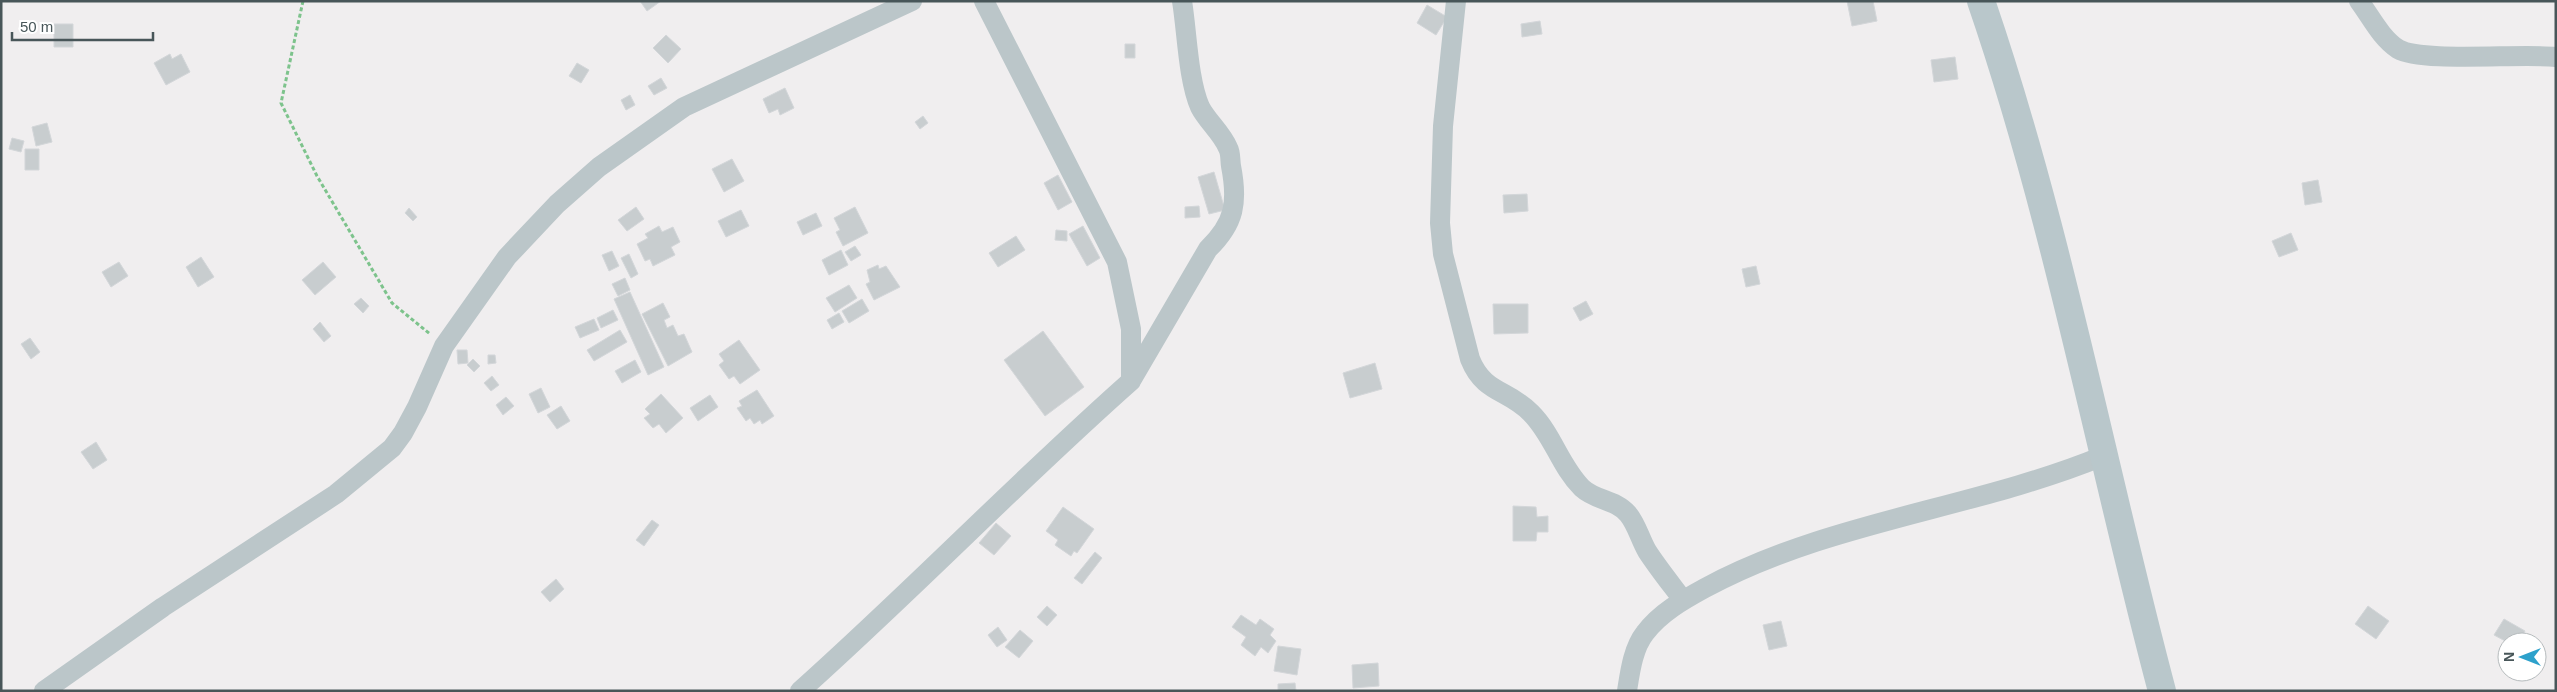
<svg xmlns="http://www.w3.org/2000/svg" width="2557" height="692" font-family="Arial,sans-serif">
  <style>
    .building { fill: #c8cdcf; stroke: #d3d6d9 }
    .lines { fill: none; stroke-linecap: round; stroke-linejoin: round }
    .path { stroke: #7dc38c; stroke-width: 3; stroke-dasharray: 4 2.5; stroke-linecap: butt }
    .street { stroke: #bbc6c9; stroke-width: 20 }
    .secondary { stroke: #b9c7cb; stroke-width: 28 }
  </style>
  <rect width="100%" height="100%" fill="#f0eeef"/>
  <!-- building -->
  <path class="building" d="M 640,1 L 661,1 L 647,11 Z
    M 1847,1 L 1873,1 L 1877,21 L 1852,26 Z
    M 1427,5 L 1447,17 L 1436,35 L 1417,23 Z
    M 1540,21 L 1542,34 L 1522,37 L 1521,24 Z
    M 54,24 L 73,24 L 73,47 L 54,47 Z
    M 666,35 L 681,49 L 668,63 L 653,48 Z
    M 1125,44 L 1135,44 L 1135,58 L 1125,58 Z
    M 170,54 L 172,59 L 181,54 L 190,72 L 166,85 L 154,63 Z
    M 1955,57 L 1958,79 L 1934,82 L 1931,60 Z
    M 577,63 L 589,70 L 581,83 L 569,76 Z
    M 661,78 L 667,88 L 654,95 L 648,86 Z
    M 785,88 L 794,108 L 780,115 L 778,109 L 769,113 L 763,99 Z
    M 630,95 L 635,105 L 626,110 L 621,100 Z
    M 923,116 L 928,123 L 920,129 L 915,122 Z
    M 47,123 L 52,142 L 36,146 L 32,127 Z
    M 12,138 L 24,141 L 21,152 L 9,149 Z
    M 25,149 L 39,149 L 39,170 L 25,170 Z
    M 732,159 L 744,181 L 724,192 L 712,169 Z
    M 1214,172 L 1225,210 L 1209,214 L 1198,177 Z
    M 1058,175 L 1072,202 L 1058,210 L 1044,183 Z
    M 2318,180 L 2322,202 L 2305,205 L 2302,183 Z
    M 1527,194 L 1528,211 L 1504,213 L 1503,195 Z
    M 1199,206 L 1200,217 L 1185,218 L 1185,207 Z
    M 636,207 L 644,219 L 627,231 L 618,220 Z
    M 855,207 L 868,233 L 843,246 L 836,232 L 840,230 L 834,218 Z
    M 409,208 L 417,217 L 413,221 L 405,213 Z
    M 741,210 L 749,226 L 726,237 L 718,221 Z
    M 816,213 L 822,226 L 803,235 L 797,222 Z
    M 659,226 L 662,232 L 673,227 L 680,242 L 671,247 L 675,255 L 653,266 L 650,259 L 645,261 L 637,244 L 648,238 L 645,234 Z
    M 1083,226 L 1100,258 L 1087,266 L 1069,234 Z
    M 1056,230 L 1067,231 L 1067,241 L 1055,240 Z
    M 2291,233 L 2298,250 L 2279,257 L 2272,241 Z
    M 1016,236 L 1025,250 L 998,267 L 989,253 Z
    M 855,246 L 861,255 L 851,261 L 845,252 Z
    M 841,250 L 848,265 L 829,275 L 822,260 Z
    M 612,251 L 619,266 L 609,271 L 602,255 Z
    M 629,254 L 638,274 L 631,278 L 621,258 Z
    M 201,257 L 214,277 L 198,287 L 186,267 Z
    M 119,262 L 128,276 L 111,287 L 102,272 Z
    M 323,262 L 336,277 L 315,295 L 302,280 Z
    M 878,265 L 879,269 L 886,266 L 900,287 L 874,300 L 866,284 L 870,282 L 867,270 Z
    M 1756,266 L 1760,284 L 1746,287 L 1742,269 Z
    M 625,278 L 630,290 L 618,296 L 612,284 Z
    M 849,285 L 857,298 L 835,312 L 826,298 Z
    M 630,292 L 664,367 L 648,375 L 614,299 Z
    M 361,298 L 369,306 L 363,313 L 354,304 Z
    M 862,299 L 869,311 L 849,323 L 842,311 Z
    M 1586,301 L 1593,314 L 1580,321 L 1573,308 Z
    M 663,303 L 670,317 L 664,320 L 667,328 L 673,325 L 678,336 L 684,334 L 692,352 L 668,366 L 642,314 Z
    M 1493,304 L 1528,304 L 1528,333 L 1494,334 Z
    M 613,310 L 618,320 L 601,328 L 597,318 Z
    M 839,313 L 844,322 L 832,329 L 827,320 Z
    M 594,319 L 599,330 L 580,338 L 575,327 Z
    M 320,322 L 331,336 L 324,342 L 313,329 Z
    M 620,330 L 627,342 L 594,361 L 587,350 Z
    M 1043,331 L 1084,387 L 1045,416 L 1004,360 Z
    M 30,338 L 40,352 L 31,359 L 21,344 Z
    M 739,340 L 760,370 L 740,384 L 734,376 L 729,379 L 719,365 L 724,361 L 719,354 Z
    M 457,350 L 467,350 L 468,363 L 458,364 Z
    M 488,355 L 495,355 L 496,363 L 488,364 Z
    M 473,359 L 480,366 L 474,372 L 467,365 Z
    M 635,360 L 641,372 L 622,383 L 615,371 Z
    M 1375,363 L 1382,389 L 1350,398 L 1343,373 Z
    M 492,376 L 499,385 L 491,391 L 484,383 Z
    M 541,388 L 550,407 L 538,413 L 529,394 Z
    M 757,390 L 774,416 L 762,424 L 760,420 L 754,424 L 750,418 L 746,421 L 737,408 L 742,406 L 739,401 Z
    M 661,394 L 683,418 L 666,433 L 659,424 L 653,428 L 644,418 L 650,414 L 645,409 Z
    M 710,395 L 718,407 L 698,421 L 690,408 Z
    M 506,397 L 514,406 L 503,415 L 496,405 Z
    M 561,406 L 570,421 L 557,429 L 547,415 Z
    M 96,442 L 107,460 L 93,469 L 81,452 Z
    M 1513,506 L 1536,507 L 1537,517 L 1548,516 L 1548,532 L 1537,532 L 1536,541 L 1513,541 Z
    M 1063,507 L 1094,529 L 1077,553 L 1074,551 L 1071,556 L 1055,545 L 1058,540 L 1046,531 Z
    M 652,520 L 659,525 L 644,546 L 636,540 Z
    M 996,523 L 1011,536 L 994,555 L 979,543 Z
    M 1095,552 L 1102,558 L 1082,584 L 1074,578 Z
    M 556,579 L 564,589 L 550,602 L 541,592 Z
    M 1047,606 L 1057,615 L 1047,626 L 1037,617 Z
    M 2368,606 L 2389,621 L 2376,639 L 2355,624 Z
    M 1241,615 L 1256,625 L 1260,619 L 1274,629 L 1270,635 L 1276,641 L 1268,653 L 1261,647 L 1255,656 L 1241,645 L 1246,637 L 1232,627 Z
    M 2504,619 L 2525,631 L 2519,642 L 2507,642 L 2494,635 Z
    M 1781,621 L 1787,646 L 1769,650 L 1763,625 Z
    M 998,627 L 1007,640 L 997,647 L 988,635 Z
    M 1020,630 L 1033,641 L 1019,658 L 1005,647 Z
    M 1278,646 L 1301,649 L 1297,675 L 1274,671 Z
    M 1378,663 L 1379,686 L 1353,688 L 1352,665 Z
    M 1295,683 L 1296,691 L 1278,691 L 1278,684 Z"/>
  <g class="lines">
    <!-- path -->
    <path class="path" d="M 303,1 L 281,103 L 317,176 L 392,303 L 430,334"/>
    <!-- street -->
    <path class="street" d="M 1456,1 L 1443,126 L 1440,223 L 1443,254 L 1470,359 C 1484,394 1508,389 1531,413 C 1553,435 1560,466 1582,488 C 1596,501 1615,499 1628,514 C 1637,525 1640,539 1647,551 C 1658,568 1671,584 1683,600
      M 2359,1 C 2371,17 2381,38 2398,49 C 2422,63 2521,53 2556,57
      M 1132,379 L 1208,249 C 1235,223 1238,202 1231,166 C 1230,161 1231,153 1228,148 C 1222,133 1207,121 1200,107 C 1188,80 1187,31 1182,1
      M 44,691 L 163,607 L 336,494 L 392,448 L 403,433 L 417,407 L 444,346 L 507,257 L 557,204 L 599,167 L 684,107 L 912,1
      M 800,691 C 913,590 1018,481 1131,381 L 1131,329 L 1117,262 L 984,1
      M 1627,691 C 1630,672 1633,648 1645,633 C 1660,613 1683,600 1705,588 C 1829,521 1974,509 2103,456"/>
    <!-- secondary -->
    <path class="secondary" d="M 1981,1 C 2058,225 2101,462 2162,691"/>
  </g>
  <!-- border -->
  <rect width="2557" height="692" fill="none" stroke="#485659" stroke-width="5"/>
  <!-- north arrow -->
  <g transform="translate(2522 657) rotate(270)"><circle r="24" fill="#ffffff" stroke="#b6bbbd"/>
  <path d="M0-4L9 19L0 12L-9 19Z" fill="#2da1cb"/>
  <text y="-8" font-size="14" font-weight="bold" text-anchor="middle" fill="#485659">N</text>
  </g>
  <!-- scale -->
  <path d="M12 32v8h141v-8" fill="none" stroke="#485659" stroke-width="2.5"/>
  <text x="20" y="32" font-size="15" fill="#485659" stroke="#ffffff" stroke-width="4" paint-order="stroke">50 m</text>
</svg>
